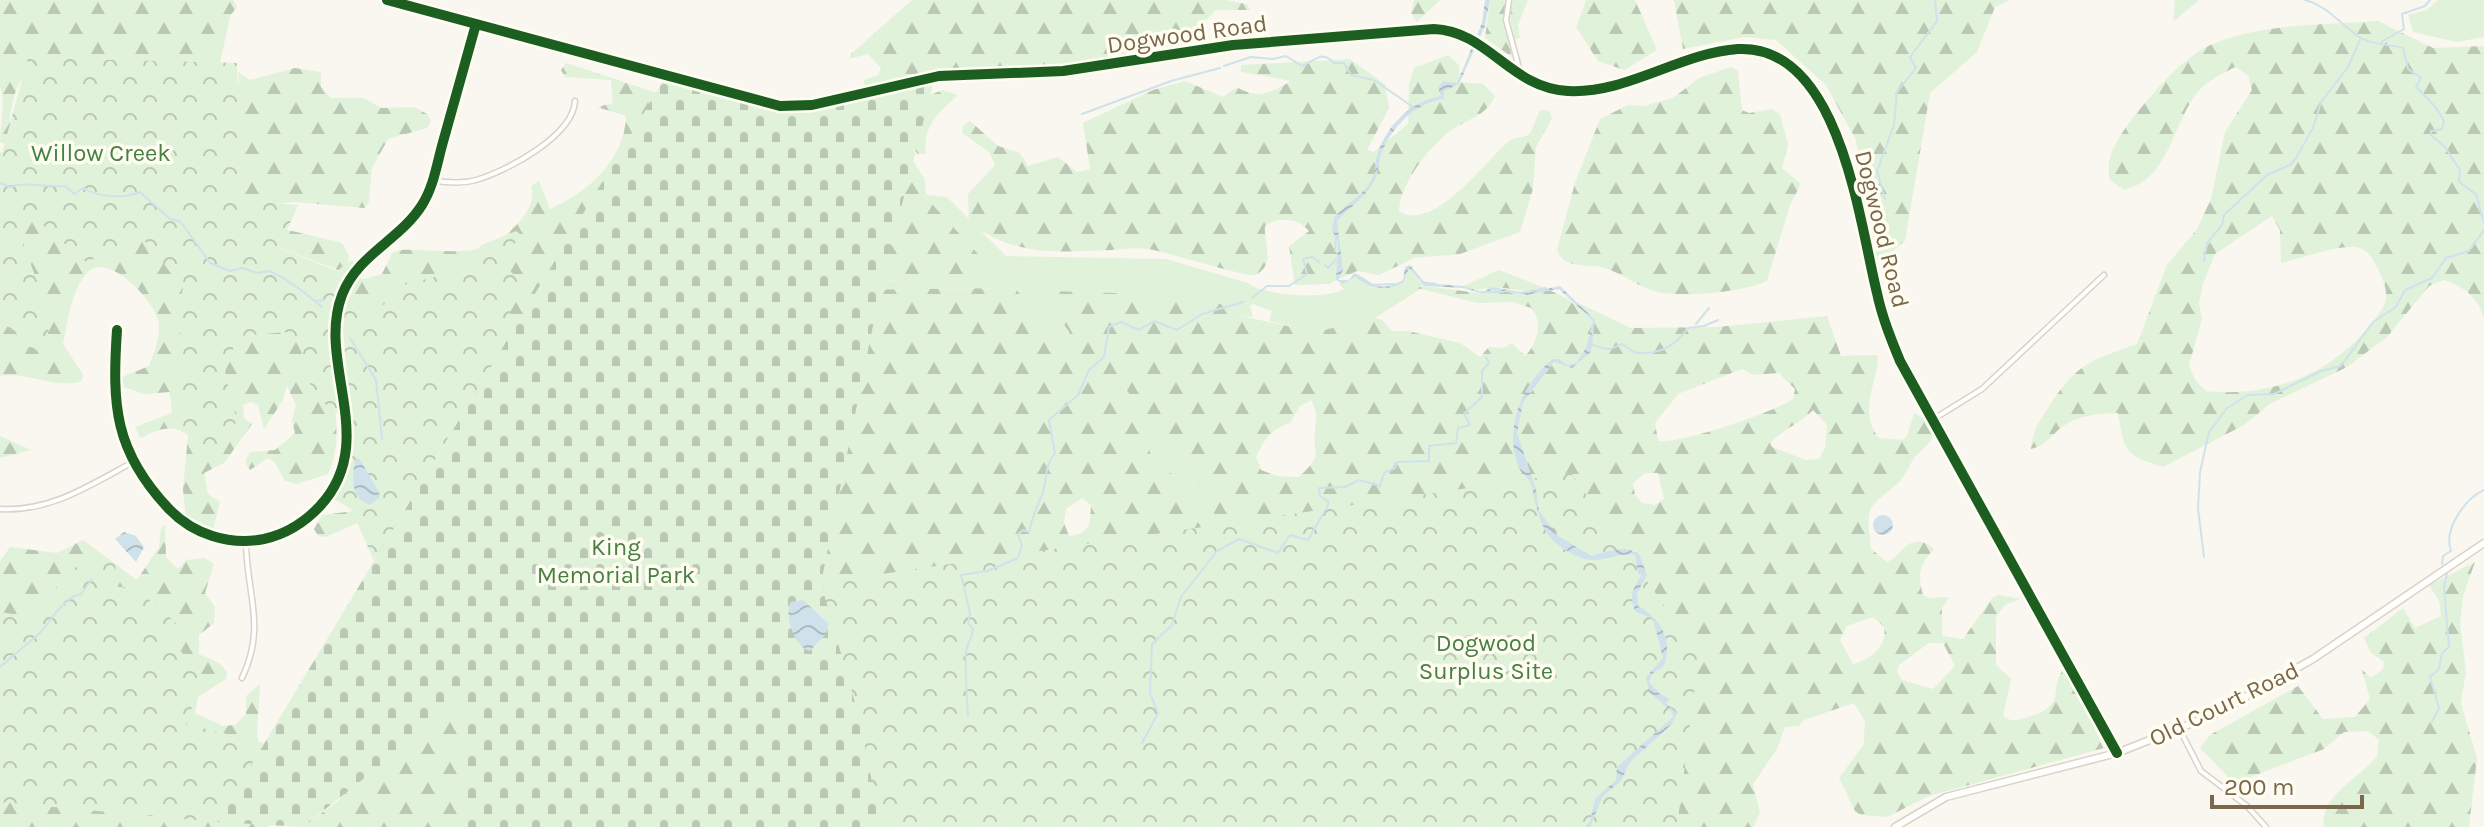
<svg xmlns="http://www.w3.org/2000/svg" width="2484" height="827" font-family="Karla,sans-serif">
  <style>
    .grass { fill: #e1f2da }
    .forest { fill: url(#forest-firs); fill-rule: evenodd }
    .cemetery { fill: url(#cemetery-stones) }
    .park { fill: url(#park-crowns) }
    .water { fill: url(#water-waves) }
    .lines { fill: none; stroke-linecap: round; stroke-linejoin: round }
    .stream { stroke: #cfe2eb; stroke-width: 2 }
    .street-casing { stroke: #d8d3ca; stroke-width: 7 }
    .secondary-casing { stroke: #d8d3ca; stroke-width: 9 }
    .street { stroke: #fefefd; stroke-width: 4 }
    .secondary { stroke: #fefefd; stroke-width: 6 }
    .cycleway-casing { stroke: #fffdf2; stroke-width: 15 }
    .cycleway { stroke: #1b5e20; stroke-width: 10 }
    .labels { text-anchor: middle; stroke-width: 7; stroke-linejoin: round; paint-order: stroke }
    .street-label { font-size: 24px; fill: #7b674c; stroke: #fffdf2 }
    .park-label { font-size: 24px; fill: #478142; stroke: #fffdf2 }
  </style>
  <defs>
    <pattern id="forest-firs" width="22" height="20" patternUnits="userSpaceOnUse" patternTransform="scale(2)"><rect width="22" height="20" fill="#e1f2da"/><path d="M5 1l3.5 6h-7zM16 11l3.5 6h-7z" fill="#bbc8b3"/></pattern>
    <pattern id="cemetery-stones" width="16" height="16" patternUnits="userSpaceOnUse" patternTransform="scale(2)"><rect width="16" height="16" fill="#e1f2da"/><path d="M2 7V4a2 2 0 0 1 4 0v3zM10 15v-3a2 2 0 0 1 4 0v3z" fill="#bbc8b3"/></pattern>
    <pattern id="park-crowns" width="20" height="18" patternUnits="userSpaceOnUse" patternTransform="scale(2)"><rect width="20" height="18" fill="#e1f2da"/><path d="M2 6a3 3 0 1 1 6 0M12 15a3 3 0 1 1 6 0" fill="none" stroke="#bbc8b3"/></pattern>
    <pattern id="water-waves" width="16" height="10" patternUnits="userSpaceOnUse" patternTransform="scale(2)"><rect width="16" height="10" fill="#cfe2eb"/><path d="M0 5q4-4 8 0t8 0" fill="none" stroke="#adbbc1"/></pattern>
  </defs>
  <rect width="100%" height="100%" fill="#f9f7ef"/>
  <!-- grass -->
  <path class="grass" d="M 2438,0 L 2484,0 L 2484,37 L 2457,42 L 2413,32 L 2408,15 L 2427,10 Z
    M 909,154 L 925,180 L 926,195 L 947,197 L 1006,256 L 1166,259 L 1248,283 C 1263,296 1327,300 1344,289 L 1339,284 L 1354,277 C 1370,289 1385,290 1403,283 L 1409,268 L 1425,286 L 1375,318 L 1307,334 L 1301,329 L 1269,321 L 1272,311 L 1253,304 L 1250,306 L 1253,317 L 1241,316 L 1230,306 L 1069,329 L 1071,334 L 1058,340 L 1015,288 L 372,295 L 352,289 L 358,277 L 372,282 L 844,278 L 903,281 L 937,275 L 952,279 L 992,277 L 991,268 L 895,164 Z
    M 1121,383 L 1218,507 L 1212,517 L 1206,519 L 1173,474 L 1150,468 L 1106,392 Z"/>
  <!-- forest -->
  <path class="forest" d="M 0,0 L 233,0 L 237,7 L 230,16 L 219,68 L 26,74 C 15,84 10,109 10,124 L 13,126 L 229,96 L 239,83 L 238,72 L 250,80 L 295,68 L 321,72 L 321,87 L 331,98 L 363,98 L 382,108 L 414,107 L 427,114 L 431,121 L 427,128 L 388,139 L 372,168 L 369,202 L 364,208 L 295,202 L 256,205 L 259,223 L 342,243 L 349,256 L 346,273 L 0,142 C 0,124 6,103 0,87 Z
    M 912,0 L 1226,0 L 1246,4 L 1251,10 L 1216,10 L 1203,23 L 1204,39 L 1076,65 L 933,73 L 864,87 L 864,80 L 878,75 L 881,68 L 868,54 L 849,59 L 851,54 Z
    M 1414,0 L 1440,0 L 1417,22 L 1411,13 Z
    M 1490,0 L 1505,0 L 1505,29 L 1512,57 L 1485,38 Z
    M 1512,0 L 1528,0 L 1518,25 L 1520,38 L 1515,39 L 1510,19 Z
    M 1586,0 L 1635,0 L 1657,50 L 1624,70 L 1598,61 L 1576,27 Z
    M 1674,0 L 2010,0 L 1995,7 L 1977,52 L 1930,93 L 1905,241 L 1878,263 L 1856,140 L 1826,85 L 1776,40 L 1744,37 L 1683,49 Z
    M 2175,0 L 2199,0 L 2173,22 Z
    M 2378,21 L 2433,48 L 2484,46 L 2484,321 C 2481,299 2463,286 2444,280 L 2429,286 L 2387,337 L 2347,367 L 2270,404 L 2244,425 L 2163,467 C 2123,454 2125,452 2118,413 C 2096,414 2075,415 2057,431 C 2047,441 2045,445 2031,449 C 2032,432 2039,422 2048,408 C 2076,364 2089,361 2137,344 L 2167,265 L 2197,229 L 2211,199 L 2225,132 L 2252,90 L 2248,75 L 2235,67 C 2220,75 2204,82 2194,97 C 2171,130 2168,179 2124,190 L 2110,180 C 2104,157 2118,138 2132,119 C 2150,96 2185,54 2213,44 C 2264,23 2324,25 2378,21 ZM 2272,216 L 2280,230 L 2281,263 C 2303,258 2332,246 2354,247 C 2366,248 2371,256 2376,265 C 2392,296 2389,304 2366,330 C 2327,376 2267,398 2206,391 L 2195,380 L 2189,365 L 2202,319 L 2199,303 L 2203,284 L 2215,254 Z
    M 1448,55 L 1459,65 L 1460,82 L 1483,84 L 1495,96 C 1486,116 1470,118 1453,129 C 1431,144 1400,183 1399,211 C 1432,234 1485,162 1508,142 C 1515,136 1522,139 1530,134 L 1540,110 L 1549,111 L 1552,118 L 1536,147 L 1533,189 L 1520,232 L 1460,254 L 1414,258 L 1379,275 L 1357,271 L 1328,284 L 1295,285 L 1289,246 L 1309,231 C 1299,218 1277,216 1265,226 C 1263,244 1277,264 1255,275 C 1248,278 1164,251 1148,249 C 1136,247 1123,249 1111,250 C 1053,252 1019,257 969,223 L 968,194 L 995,165 L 989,152 L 962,133 L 963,126 L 970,121 L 998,146 L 1020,153 L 1028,166 L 1058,157 L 1077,172 L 1090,169 L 1083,123 L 1153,90 L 1185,81 L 1223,97 L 1237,87 C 1257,100 1271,93 1291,81 L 1241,72 L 1241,65 L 1350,59 L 1385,84 L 1389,108 L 1367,150 L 1374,152 L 1408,124 L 1409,84 L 1414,68 Z
    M 566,63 L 660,94 L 473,406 L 410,489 L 382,583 L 370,518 L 325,537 L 318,536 L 314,529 L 322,515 L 378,508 L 346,358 L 342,322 L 346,303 L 358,281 L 382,274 L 392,253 L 401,250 C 425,249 454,254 478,249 C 501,244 540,211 531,186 L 539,181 L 550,209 C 587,193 625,160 626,116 L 597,107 L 613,103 L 611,80 L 565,77 L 561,70 Z
    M 1731,67 L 1738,71 L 1742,110 L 1749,113 L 1772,109 L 1780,114 L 1788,145 L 1782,168 L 1801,184 L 1790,205 L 1767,281 C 1743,292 1688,297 1662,293 C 1642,290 1624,274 1605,268 C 1588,263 1562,270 1557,249 L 1575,183 L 1600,119 L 1628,105 L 1644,106 L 1673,98 L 1699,78 Z
    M 943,90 L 958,95 C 939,113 922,126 926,154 L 918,154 L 890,125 L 927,96 Z
    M 0,152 L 141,200 L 341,284 C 336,299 331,316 329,332 C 324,380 349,428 328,474 L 297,484 L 285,481 L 274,461 L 268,458 L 250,470 L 245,462 L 250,452 L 275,450 L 295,433 L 292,421 L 296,405 L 287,386 L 283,400 L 264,429 L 258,405 L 251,402 L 243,405 L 244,418 L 252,424 L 224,463 L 204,473 L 208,494 L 220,502 L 213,530 L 186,519 L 183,489 L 188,435 C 170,423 158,430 140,438 L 135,427 L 172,413 L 170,392 L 144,394 L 124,387 L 122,377 L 149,366 C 154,353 160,338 159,323 C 156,302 107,249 87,273 C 71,291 68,321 63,344 L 84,376 L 80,382 C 52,388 27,372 0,376 Z
    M 895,164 L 991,268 L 992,277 L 952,279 L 937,275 L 903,281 L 854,278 Z
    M 1499,270 L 1545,288 C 1518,295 1514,286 1494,288 C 1481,289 1477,291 1463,286 Z
    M 1425,286 L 1486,294 L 1492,290 L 1527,295 L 1549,290 L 1568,299 L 1593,321 L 1586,349 L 1576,363 L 1567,365 L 1559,359 C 1544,365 1534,380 1526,394 C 1480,469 1569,515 1620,554 L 1635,555 L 1638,574 L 1435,827 L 872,827 L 739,697 L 833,290 L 1015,288 L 1058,340 L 1070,333 L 1048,302 L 1049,291 L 1180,295 L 1230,306 L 1241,316 L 1301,329 L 1307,334 L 1375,318 L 1382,320 L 1392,331 L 1408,331 L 1460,343 L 1480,357 L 1489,347 L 1503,348 L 1512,343 L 1525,356 C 1537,344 1544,322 1531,308 L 1512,302 L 1477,303 L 1417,288 ZM 1121,383 L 1217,507 L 1212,517 L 1206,519 L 1173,474 L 1151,468 C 1156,440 1123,412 1106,392 ZM 1311,400 C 1318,413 1316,417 1315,431 C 1312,457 1325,453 1299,477 L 1277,476 L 1261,470 L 1256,457 C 1264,440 1271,429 1290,423 L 1300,406 ZM 1082,498 L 1091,505 C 1090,525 1090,534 1069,536 L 1064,523 L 1066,509 Z
    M 1574,301 L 1631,328 L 1717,327 L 1827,316 L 1841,356 L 1877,355 C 1883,370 1855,410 1879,438 L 1902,440 L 1907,436 L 1914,413 L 1926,420 L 1934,432 C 1932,444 1922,448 1915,457 C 1909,465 1905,477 1897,484 C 1866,510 1866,505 1871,549 L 1887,562 C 1901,557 1910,528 1934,549 C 1920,564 1917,574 1923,595 L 1928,598 L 1949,597 L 1942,608 L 1942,636 L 1963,639 L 1992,598 L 1999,595 L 2020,599 L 2005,605 L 1996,617 L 1996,665 L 2011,679 L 2003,716 C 2012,723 2018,720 2028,717 C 2071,705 2046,687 2065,668 L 2104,748 L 1929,796 L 1887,817 L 1861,815 L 1855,811 L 1839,778 L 1864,744 L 1865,721 L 1854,703 L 1804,720 L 1799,726 L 1785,727 L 1777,749 L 1753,784 L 1760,813 L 1753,827 L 1590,827 L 1641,580 L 1647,575 L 1635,550 L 1607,550 L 1533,481 L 1521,450 L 1517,433 L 1521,406 L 1554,362 L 1572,368 L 1589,348 L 1595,320 ZM 1742,369 L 1753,375 L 1779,373 L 1795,389 L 1793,399 C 1775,412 1678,445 1658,441 L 1655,423 L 1678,394 ZM 1813,410 L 1827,425 L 1825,448 L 1819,459 L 1806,460 L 1772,447 L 1770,443 C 1783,429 1800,424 1813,410 ZM 1645,473 L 1658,473 L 1664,499 L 1655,505 L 1642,503 L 1635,495 L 1633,483 ZM 1873,617 L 1884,627 C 1888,646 1870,660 1853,664 L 1840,640 L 1847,626 ZM 1929,643 L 1943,643 L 1955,666 L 1933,689 L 1902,680 L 1897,672 L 1899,665 Z
    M 0,436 L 31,450 L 0,458 Z
    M 165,524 L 166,557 L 178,569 L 186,560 L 205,558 L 214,564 L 205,593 L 215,607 L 214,623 L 199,635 L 199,654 L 219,663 L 227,672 L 226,679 L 198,697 L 195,713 L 223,726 L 235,725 L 246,714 L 246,696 L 260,684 L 257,731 L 269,827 L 0,827 L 0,561 L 10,547 L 57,553 L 83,540 L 137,580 L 159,547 L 161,529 Z
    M 2475,562 L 2463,596 L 2460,623 L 2466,671 L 2461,703 L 2477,758 L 2469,827 L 2324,827 C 2319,795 2362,777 2377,756 L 2379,740 L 2368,731 L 2344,732 L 2324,749 L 2240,781 L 2233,782 L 2200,748 L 2210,735 L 2298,686 L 2323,719 L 2355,717 L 2370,699 L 2362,670 L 2371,678 L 2383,669 L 2384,662 L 2371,653 L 2364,638 L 2403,608 L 2415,628 L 2441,616 L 2439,601 L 2429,585 Z
    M 468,691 L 569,827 L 303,827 L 338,801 L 360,775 Z"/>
  <!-- cemetery -->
  <path class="cemetery" d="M 934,80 L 881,286 L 821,583 L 859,716 L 881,827 L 465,827 L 462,700 L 303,827 L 217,822 L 663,81 L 749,104 L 788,110 Z"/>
  <!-- park -->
  <path class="park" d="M 28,58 L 237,63 L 242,200 L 298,205 L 279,248 L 337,271 L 351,260 L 355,263 C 315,329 344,351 343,417 C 290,384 317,360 288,332 L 239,336 L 226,365 L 225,380 L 232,392 L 236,420 L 233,436 L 214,448 L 197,444 L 181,428 L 176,376 L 184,346 L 175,315 L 183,289 L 148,243 L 138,239 L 86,262 L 32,216 L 22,215 L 23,242 L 49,315 L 47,353 L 26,347 L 11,328 L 0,323 L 0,160 Z
    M 516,231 L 520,234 L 511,250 L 509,270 L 519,279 L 510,292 L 511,333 L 374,561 L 351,509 L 334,499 C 366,431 339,375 345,306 L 369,314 L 389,301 L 403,285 L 455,272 L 482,245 Z
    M 1571,473 L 1699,655 L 1677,827 L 881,827 L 859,716 L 821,583 Z
    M 102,555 L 115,564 L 118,587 L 134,587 L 177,624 L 177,647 L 203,676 L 186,724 L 264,743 L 217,822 L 0,802 L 0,612 L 30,617 C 52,597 71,558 102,555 Z"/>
  <!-- water -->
  <path class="water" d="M 1485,0 L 1490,0 L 1485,26 L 1459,84 L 1444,91 L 1444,99 C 1416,102 1390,128 1381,155 C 1378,163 1379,172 1375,180 C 1366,197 1350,207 1337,221 L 1343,270 L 1338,280 L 1349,280 L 1354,273 C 1372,279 1375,296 1403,280 L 1405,267 L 1410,265 L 1425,283 L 1463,286 L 1483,292 L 1492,287 L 1526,293 L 1560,286 L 1595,320 L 1591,352 L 1572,368 L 1554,362 L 1523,403 L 1517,433 L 1536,489 L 1539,511 L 1557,535 L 1591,556 C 1606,552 1625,544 1639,554 L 1647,575 L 1637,593 L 1638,606 C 1660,618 1675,641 1663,667 L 1652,674 L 1649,682 L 1660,694 L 1670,699 L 1666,703 L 1677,713 L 1672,724 L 1630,762 L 1621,781 L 1603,796 L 1590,827 L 1585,827 L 1590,821 L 1595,799 L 1616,780 L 1617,767 L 1673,717 L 1672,712 L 1649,692 L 1646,677 L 1663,658 L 1653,619 L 1636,612 C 1628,597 1633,588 1642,575 L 1638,574 L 1635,555 C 1617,552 1599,565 1581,558 C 1544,542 1539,523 1532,487 C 1530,478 1523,476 1519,468 C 1503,430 1521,384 1553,359 L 1559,359 L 1567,365 L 1576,363 L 1586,348 L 1593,321 L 1559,289 L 1527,295 L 1492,290 L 1484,294 L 1463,288 L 1425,286 L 1409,268 L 1403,283 C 1386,292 1369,288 1355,277 L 1343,284 L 1336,280 L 1338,242 L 1332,230 L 1334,218 C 1346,203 1365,195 1373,177 C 1376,170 1375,160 1378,152 C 1388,124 1412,101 1441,96 L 1438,88 L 1443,81 L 1457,83 L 1482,23 Z
    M 359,458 L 379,492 L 380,497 L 370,505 C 350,498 352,478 355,460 Z
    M1873 525a10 10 0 1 1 20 0a10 10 0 1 1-20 0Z
    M 124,532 L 136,536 L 144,547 L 136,562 L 115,539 Z
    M 803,600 L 829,624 L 826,634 L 810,651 C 795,648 783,615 791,602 Z"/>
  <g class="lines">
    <!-- stream -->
    <path class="stream" d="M 2305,0 C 2329,6 2341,26 2361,38 C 2374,46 2391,44 2403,48 L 2408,69 L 2421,78 L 2416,87 C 2426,97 2440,110 2444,122 L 2442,129 L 2431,131 L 2431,135 L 2445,147 L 2460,170 L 2459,182 L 2476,194 L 2484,223
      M 2381,42 L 2404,29 L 2402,14 L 2425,6 L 2430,0
      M 1224,66 L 1251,57 L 1273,59 L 1286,56 L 1302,66 C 1316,61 1321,49 1334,63 L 1344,63 L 1351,75 L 1374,80 L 1413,107
      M 1082,114 L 1171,81 L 1220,68
      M 0,183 L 10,187 C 26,181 48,188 65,186 L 74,194 L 83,188 C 97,197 124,199 140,192 L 169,218 L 181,222 L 210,263 L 230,271 L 243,268 L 257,273 L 270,271 C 291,281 305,293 322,307
      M 1885,199 L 1877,171 L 1894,125 L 1897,92 L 1916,68 L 1910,57 L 1937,21 L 1935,0
      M 1335,251 L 1336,238
      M 2204,261 L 2207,243 L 2222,225 L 2224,215 L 2267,175 L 2290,165 L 2296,158 L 2313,128 L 2321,102 L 2348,67 L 2360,40
      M 1325,265 L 1328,268 L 1336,259
      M 1422,282 L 1436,284
      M 1369,285 L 1394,284
      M 1482,292 L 1503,292
      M 1521,293 L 1546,288
      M 1252,298 L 1267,286 L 1289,286 L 1307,274 L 1303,259 L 1312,257 L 1319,262
      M 316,301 L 324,300
      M 1696,324 L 1709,308
      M 350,338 L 376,380 L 382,439
      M 1591,344 C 1606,349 1607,352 1621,344 C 1628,346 1631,352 1638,353 C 1661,354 1675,346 1688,328 L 1704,326 L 1718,320
      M 1588,349 L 1593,333
      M 2204,557 L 2198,508 L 2200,472 L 2209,432 L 2227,408 L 2248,395 L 2274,394 L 2321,371 L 2341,366 L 2373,322 L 2396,307 L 2405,290 L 2432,278 L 2446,258 L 2469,251 L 2484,230
      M 2442,564 L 2443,556 L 2451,551 C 2443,529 2465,499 2484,490
      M 0,667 L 41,632 L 57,611 L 72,597 L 81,594 L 92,579
      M 968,716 C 967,698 965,671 966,653 C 966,644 973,638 973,629 L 968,623 L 970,613 L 961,575 L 987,571 L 1018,558 L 1022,545 L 1018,534 L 1023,530 L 1029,532 C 1032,518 1036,508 1042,495 C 1048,480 1043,468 1055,453 L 1049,420 L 1078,395 L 1089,370 L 1104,357 L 1109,327 L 1121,322 L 1139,330 L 1154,321 L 1177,330 L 1202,314 L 1243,302
      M 2432,722 L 2439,708 L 2430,677 L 2439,669 L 2442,653 L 2449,647 L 2444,588 L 2447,573
      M 1142,743 L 1158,713 L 1150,693 L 1152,644 L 1172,625 L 1181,597 L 1217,551 L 1239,539 L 1278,553 L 1290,535 L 1308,540 L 1328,505 L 1328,501 L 1320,496 L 1319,488 L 1345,487 L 1359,480 L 1380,486 L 1384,473 L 1395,468 L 1397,462 L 1429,461 L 1429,446 L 1456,443 L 1458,428 L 1470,425 L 1464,414 L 1482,397 L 1482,371 L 1489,363 L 1486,357"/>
    <!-- street casing -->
    <g class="street-casing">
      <path id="street" d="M 1509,0 L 1506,20 L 1521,75
        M 432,180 C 447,183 462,184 476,180 C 507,171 573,136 575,101
        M 117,330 C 112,405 114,451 169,509 C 193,534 229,546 264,539 C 286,534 305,522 320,506 C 380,441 316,363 342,295 C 358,254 400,240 422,205 C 434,186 437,163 443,142 C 454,103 465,64 476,24
        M 1932,420 L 1982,389 L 2104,275
        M 0,509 C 51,512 90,485 133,462
        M 242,678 C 267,626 246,593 246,541
        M 2180,730 L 2201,771 L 2247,806 L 2266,827"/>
    </g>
    <!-- secondary casing -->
    <g class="secondary-casing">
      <path id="secondary" d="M 387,0 L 780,106 L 812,105 L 939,76 L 1063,71 L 1233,45 L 1434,29 C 1488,31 1510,88 1568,91 C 1627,94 1680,53 1738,49 C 1840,44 1859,221 1877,293 C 1882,317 1891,339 1900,361 L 2117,753
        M 1895,827 L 1946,797 L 2117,753 L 2215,714 L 2313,659 L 2484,543"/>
    </g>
    <!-- street -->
    <use href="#street" class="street"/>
    <!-- secondary -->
    <use href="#secondary" class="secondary"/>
    <!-- cycleway casing -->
    <g class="cycleway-casing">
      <path id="cycleway" d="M 387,0 L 780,106 L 812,105 L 939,76 L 1063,71 L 1233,45 L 1434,29 C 1488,31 1510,88 1568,91 C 1627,94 1680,53 1738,49 C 1840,44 1859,221 1877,293 C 1882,317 1891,339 1900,361 L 2117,753
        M 117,330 C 112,405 114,451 169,509 C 193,534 229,546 264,539 C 286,534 305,522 320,506 C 380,441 316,363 342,295 C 358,254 400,240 422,205 C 434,186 437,163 443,142 C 454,103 465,64 476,24"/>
    </g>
    <!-- cycleway -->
    <use href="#cycleway" class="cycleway"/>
  </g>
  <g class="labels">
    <!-- street labels -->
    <g class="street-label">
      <text transform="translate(1187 34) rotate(-8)" y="8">Dogwood Road</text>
      <text transform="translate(1882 229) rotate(76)" y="8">Dogwood Road</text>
      <text transform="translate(2224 704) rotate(-26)" y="8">Old Court Road</text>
    </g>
    <!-- park labels -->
    <g class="park-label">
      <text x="101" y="161">Willow Creek</text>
      <text x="616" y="555">King<tspan x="616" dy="28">Memorial Park</tspan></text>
      <text x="1486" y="651">Dogwood<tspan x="1486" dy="28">Surplus Site</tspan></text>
    </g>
  </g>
  <!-- scale -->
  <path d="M2212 795v12h150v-12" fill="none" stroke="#7b674c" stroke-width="4"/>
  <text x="2224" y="795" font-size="24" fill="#7b674c" stroke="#fffdf2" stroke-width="6" paint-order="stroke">200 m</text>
</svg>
